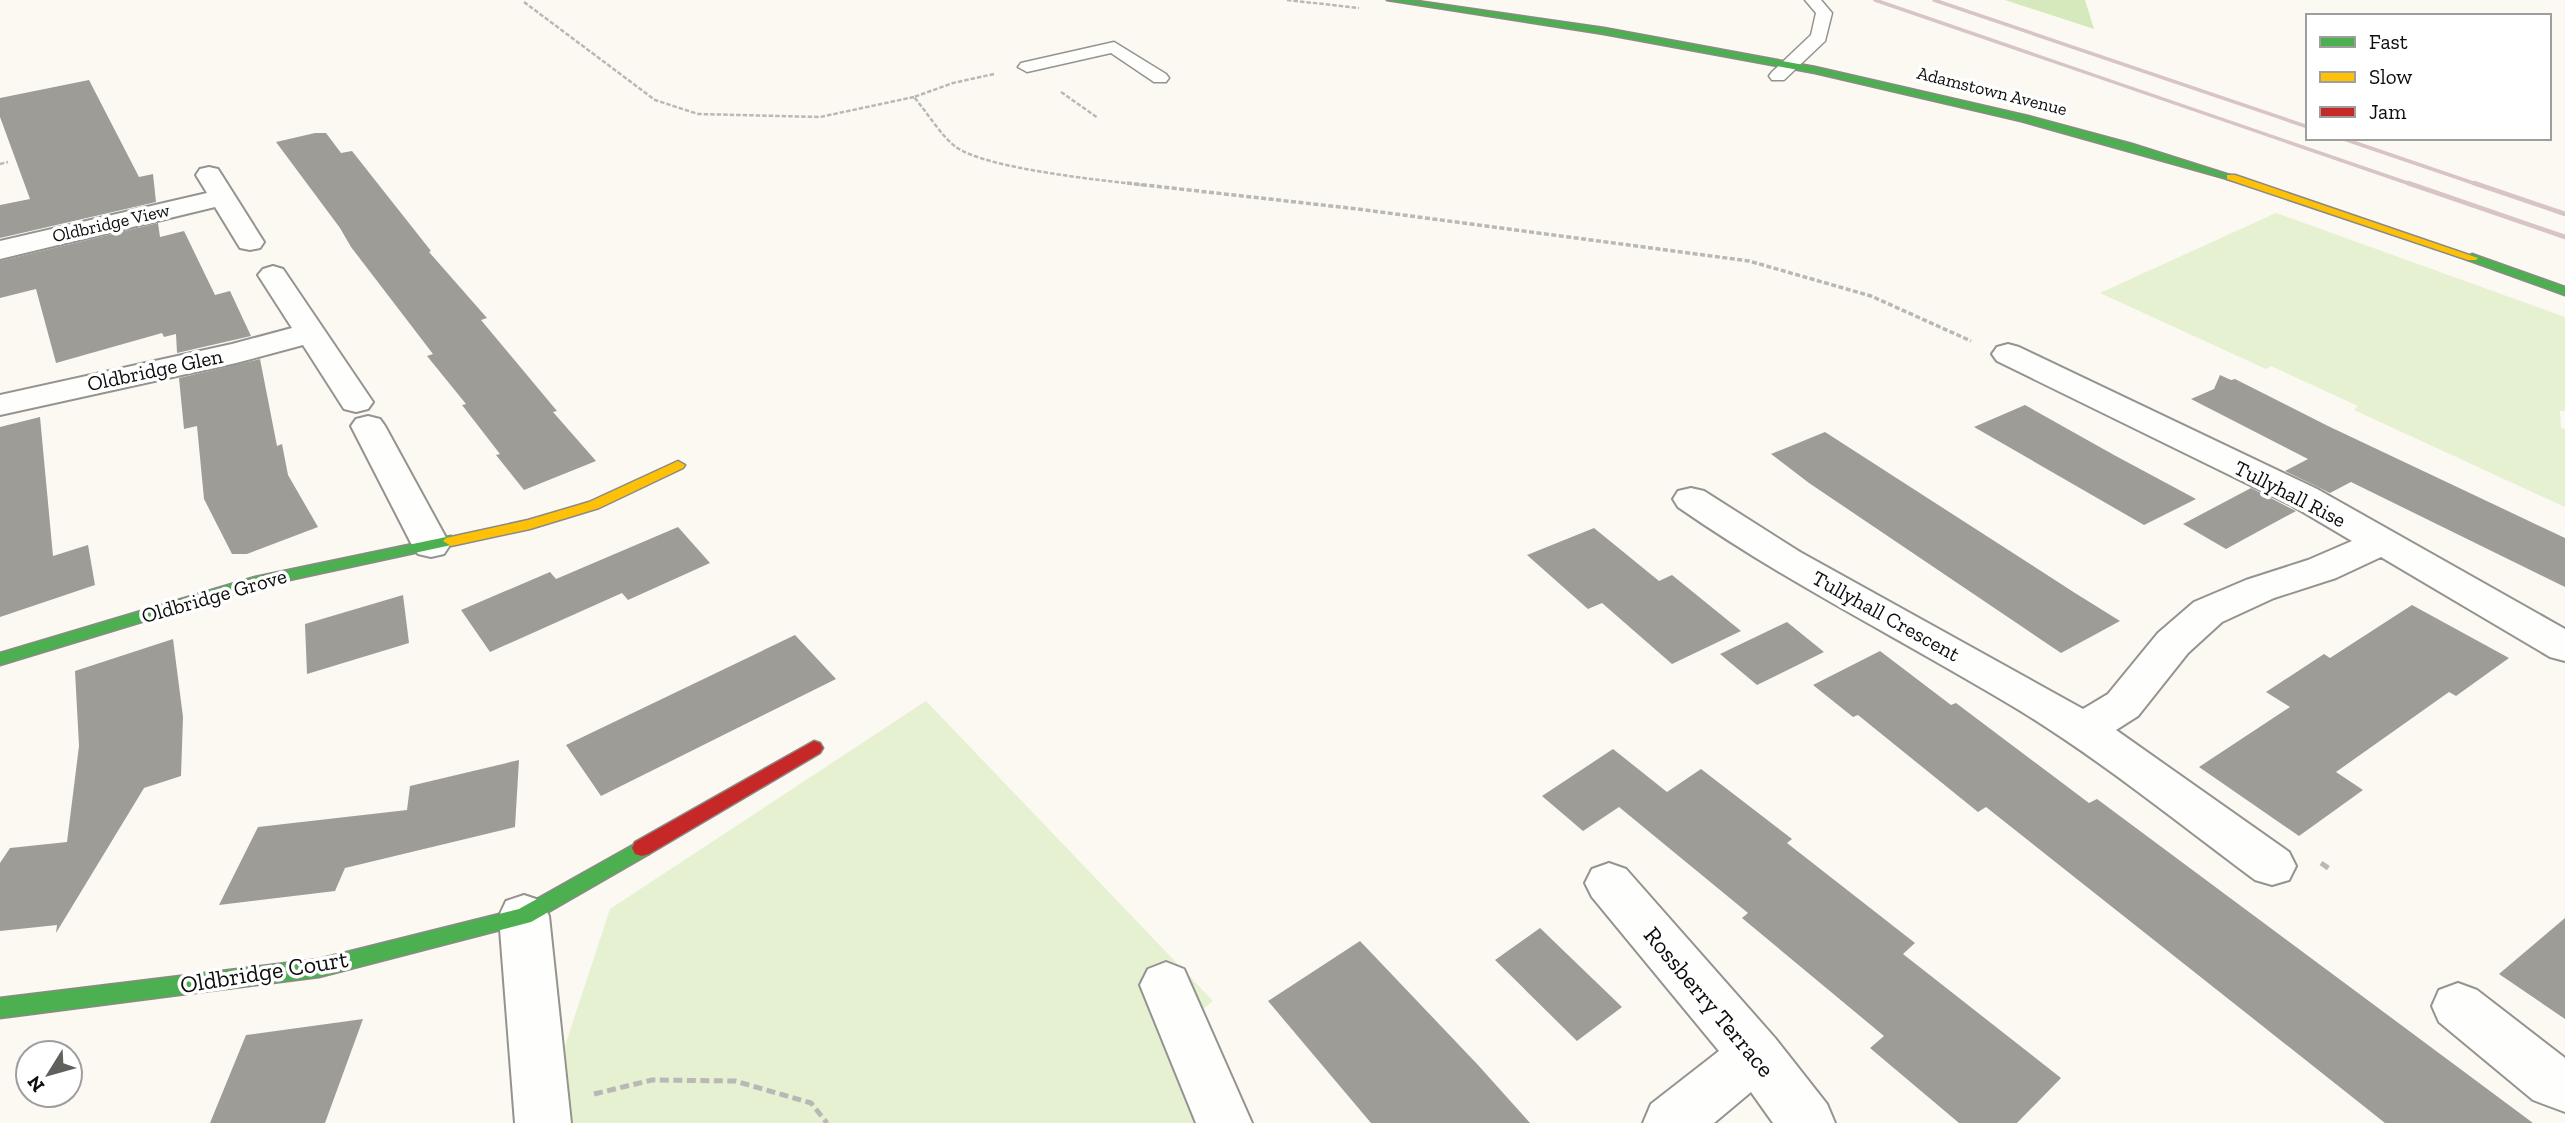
<svg xmlns="http://www.w3.org/2000/svg" width="2565" height="1123" font-family="'Zilla Slab',serif">
  <style>
    .green { fill: #e5f1d0 }
    .forest { fill: #d6e9bd }
    .building { fill: #9e9c97 }
    .lines { fill: none; stroke-linecap: round; stroke-linejoin: round }
    .lane-casing { stroke: #949390; stroke-width: 3 }
    .street-casing { stroke: #949390; stroke-width: 4 }
    .fast-casing { stroke: #8b8a86; stroke-width: 3 }
    .slow-casing { stroke: #8b8a86; stroke-width: 3 }
    .jam-casing { stroke: #8b8a86; stroke-width: 3 }
    .path-far2 { stroke: #b8b8b6; stroke-width: 2.5; stroke-dasharray: 4.5 2; stroke-linecap: butt }
    .path-far1 { stroke: #b8b8b6; stroke-width: 3.5; stroke-dasharray: 5 2.5; stroke-linecap: butt }
    .path { stroke: #b8b8b6; stroke-width: 5; stroke-dasharray: 9 4.5; stroke-linecap: butt }
    .lane { fill: #fefefd; fill-rule: evenodd }
    .street { fill: #fefefd; fill-rule: evenodd }
    .fast { fill: #4caf50; fill-rule: evenodd }
    .slow { fill: #ffc107; fill-rule: evenodd }
    .jam { fill: #c62828; fill-rule: evenodd }
    .rail-far1 { stroke: #d8c3c5; stroke-width: 3.5 }
    .rail { stroke: #d8c3c5; stroke-width: 4.5 }
    .labels { text-anchor: middle; stroke-width: 7; stroke-linejoin: round; paint-order: stroke }
    .far-street-label { font-size: 18px; fill: #0d0d0d; stroke: #fff }
    .street-label { font-size: 21px; fill: #0d0d0d; stroke: #fff }
    .near-street-label { font-size: 24px; fill: #0d0d0d; stroke: #fff }
  </style>
  <rect width="100%" height="100%" fill="#fbf9f1"/>
  <!-- green -->
  <path class="green" d="M 2276,213 L 2565,317 L 2565,411 L 2560,411 L 2561,428 L 2565,429 L 2565,507 L 2354,410 L 2358,406 L 2271,366 L 2266,369 L 2100,293 Z
    M 926,701 L 1213,1001 L 1162,1042 L 1197,1123 L 573,1123 L 565,1046 L 610,909 Z"/>
  <!-- forest -->
  <path class="forest" d="M 2005,0 L 2085,0 L 2094,29 Z"/>
  <!-- building -->
  <path class="building" d="M 89,80 L 139,177 L 153,174 L 156,202 L 0,238 L 0,205 L 30,199 L 0,117 L 0,98 Z
    M 315,133 L 326,133 L 341,153 L 352,151 L 431,251 L 429,252 L 487,318 L 481,320 L 557,411 L 553,412 L 596,461 L 524,490 L 496,455 L 500,454 L 462,405 L 466,404 L 427,356 L 433,354 L 351,247 L 340,228 L 276,142 Z
    M 158,223 L 160,237 L 184,231 L 215,295 L 230,291 L 251,336 L 177,353 L 176,334 L 164,337 L 162,333 L 56,363 L 36,289 L 0,298 L 0,261 Z
    M 260,359 L 277,446 L 282,444 L 288,475 L 318,527 L 247,554 L 232,554 L 204,499 L 197,426 L 184,429 L 179,378 Z
    M 2220,375 L 2231,380 L 2235,379 L 2328,426 L 2565,538 L 2565,587 L 2351,482 L 2330,493 L 2285,471 L 2308,459 L 2191,399 L 2214,389 Z
    M 2025,405 L 2114,455 L 2196,499 L 2144,525 L 1974,427 Z
    M 40,417 L 53,556 L 88,545 L 95,585 L 0,617 L 0,427 Z
    M 1825,432 L 2075,593 L 2120,621 L 2061,653 L 1809,483 L 1771,454 Z
    M 2251,488 L 2296,511 L 2226,549 L 2183,524 Z
    M 678,527 L 710,563 L 628,600 L 622,593 L 490,652 L 461,610 L 550,572 L 556,579 Z
    M 1594,528 L 1659,581 L 1672,575 L 1741,631 L 1672,664 L 1602,603 L 1588,609 L 1527,555 Z
    M 403,595 L 409,643 L 307,674 L 305,624 Z
    M 2412,605 L 2509,658 L 2456,696 L 2449,692 L 2336,772 L 2363,790 L 2299,836 L 2199,767 L 2290,707 L 2266,692 L 2324,654 L 2330,658 Z
    M 1787,622 L 1824,652 L 1757,685 L 1720,654 Z
    M 795,635 L 836,679 L 601,796 L 566,745 Z
    M 173,639 L 183,717 L 181,776 L 144,788 L 56,933 L 57,925 L 0,931 L 0,863 L 10,848 L 67,842 L 79,746 L 75,671 Z
    M 1880,651 L 1951,705 L 1956,703 L 2089,803 L 2097,799 L 2533,1123 L 2385,1123 L 1986,807 L 1978,812 L 1858,715 L 1853,717 L 1813,685 Z
    M 1613,749 L 1667,792 L 1701,769 L 1792,839 L 1787,843 L 1915,943 L 1903,954 L 2061,1078 L 2017,1123 L 1959,1123 L 1870,1048 L 1884,1036 L 1742,918 L 1748,913 L 1619,807 L 1583,831 L 1542,796 Z
    M 519,760 L 515,827 L 345,868 L 335,891 L 219,905 L 258,827 L 407,810 L 410,786 Z
    M 2565,918 L 2565,1019 L 2499,974 Z
    M 1540,928 L 1622,1007 L 1577,1041 L 1495,960 Z
    M 1360,941 L 1478,1065 L 1530,1123 L 1371,1123 L 1268,1001 Z
    M 363,1019 L 325,1123 L 210,1123 L 246,1035 Z"/>
  <g class="lines">
    <!-- lane casing -->
    <g class="lane-casing">
      <path id="lane" d="M 1805,0 L 1821,0 L 1832,13 L 1825,41 L 1784,80 L 1772,80 L 1769,76 L 1772,72 L 1811,35 L 1816,13 Z
        M 1114,42 L 1166,74 L 1169,78 L 1166,82 L 1154,82 L 1111,53 L 1027,72 L 1018,67 L 1021,63 Z"/>
    </g>
    <!-- street casing -->
    <g class="street-casing">
      <path id="street" d="M 209,167 L 218,169 L 264,242 L 260,248 L 250,250 L 240,248 L 215,207 L 0,259 L 0,241 L 207,193 L 196,175 L 200,169 Z
        M 273,266 L 283,269 L 373,402 L 368,409 L 356,412 L 344,409 L 303,345 L 236,363 L 0,415 L 0,395 L 232,344 L 292,328 L 258,275 L 263,269 Z
        M 2008,344 L 2019,347 L 2317,489 L 2565,629 L 2565,661 L 2550,657 L 2381,557 L 2336,578 L 2274,598 L 2222,622 L 2188,653 L 2138,716 L 2116,730 L 2289,852 L 2296,866 L 2289,880 L 2272,885 L 2255,880 C 2177,822 2102,761 2019,710 C 1905,641 1787,583 1678,507 L 1673,499 L 1678,491 L 1691,488 L 1704,491 L 1800,552 L 2083,709 L 2108,694 L 2158,633 L 2194,602 L 2246,580 L 2308,560 L 2352,541 L 2291,505 L 1997,361 L 1992,354 L 1997,347 Z
        M 368,416 L 380,419 L 385,426 L 450,545 L 444,554 L 431,557 L 418,554 L 412,545 L 351,426 L 356,419 Z
        M 1609,863 L 1626,869 L 1775,1038 L 1827,1104 L 1835,1123 L 1773,1123 L 1751,1092 L 1714,1123 L 1643,1123 L 1651,1104 L 1719,1051 L 1592,897 L 1585,883 L 1592,869 Z
        M 524,895 L 542,901 L 549,916 L 571,1123 L 515,1123 L 499,916 L 506,901 Z
        M 1166,962 L 1184,969 L 1252,1123 L 1196,1123 L 1140,985 L 1148,969 Z
        M 2458,983 L 2477,990 L 2565,1058 L 2565,1112 L 2533,1100 L 2439,1022 L 2432,1006 L 2439,990 Z"/>
    </g>
    <!-- fast casing -->
    <g class="fast-casing">
      <path id="fast" d="M 1387,0 L 1410,0 L 1604,28 L 1815,67 L 2028,116 L 2132,144 L 2236,177 L 2231,180 L 2021,121 L 1815,73 L 1604,34 Z
        M 2472,254 L 2565,287 L 2565,295 L 2468,260 L 2466,258 Z
        M 451,536 L 459,541 L 456,544 L 257,587 L 0,665 L 0,653 L 255,577 Z
        M 642,840 L 649,842 L 652,848 L 649,854 L 531,922 L 319,977 L 0,1018 L 0,998 L 319,959 L 519,909 Z"/>
    </g>
    <!-- slow casing -->
    <g class="slow-casing">
      <path id="slow" d="M 2227,175 L 2235,175 L 2478,258 L 2476,260 L 2468,260 L 2227,179 Z
        M 678,461 L 685,465 L 683,468 L 599,508 L 530,529 L 451,546 L 443,541 L 446,538 L 528,520 L 589,502 Z"/>
    </g>
    <!-- jam casing -->
    <g class="jam-casing">
      <path id="jam" d="M 814,741 L 820,743 L 823,748 L 820,753 L 649,854 L 642,856 L 635,854 L 632,848 L 635,842 Z"/>
    </g>
    <!-- path-far2 -->
    <path class="path-far2" d="M 1287,0 L 1359,8
      M 524,2 L 655,100 L 698,114 L 820,117 L 914,97
      M 994,74 L 953,83 L 914,97 C 926,111 942,137 956,147 C 987,169 1101,180 1142,185
      M 1061,92 L 1098,118
      M 0,164 L 8,162"/>
    <!-- path-far1 -->
    <path class="path-far1" d="M 1127,183 L 1358,209 L 1749,261 L 1871,296 L 1971,341"/>
    <!-- path -->
    <path class="path" d="M 2321,863 L 2331,870
      M 594,1094 L 652,1080 L 735,1081 L 811,1103 L 827,1123"/>
    <!-- lane -->
    <use href="#lane" class="lane"/>
    <!-- street -->
    <use href="#street" class="street"/>
    <!-- fast -->
    <use href="#fast" class="fast"/>
    <!-- slow -->
    <use href="#slow" class="slow"/>
    <!-- jam -->
    <use href="#jam" class="jam"/>
    <!-- rail-far1 -->
    <path class="rail-far1" d="M 1875,0 L 2413,185
      M 1934,0 L 2308,127
      M 2341,138 L 2479,185"/>
    <!-- rail -->
    <path class="rail" d="M 2408,183 L 2565,237
      M 2474,183 L 2565,214"/>
  </g>
  <g class="labels">
    <!-- far-street labels -->
    <g class="far-street-label">
      <text transform="translate(1992 91) rotate(14)" y="6">Adamstown Avenue</text>
      <text transform="translate(111 223) rotate(-13)" y="6">Oldbridge View</text>
    </g>
    <!-- street labels -->
    <g class="street-label">
      <text transform="translate(155 370) rotate(-12)" y="7">Oldbridge Glen</text>
      <text transform="translate(2290 494) rotate(27)" y="7">Tullyhall Rise</text>
      <text transform="translate(214 596) rotate(-16)" y="7">Oldbridge Grove</text>
      <text transform="translate(1886 616) rotate(29)" y="7">Tullyhall Crescent</text>
    </g>
    <!-- near-street labels -->
    <g class="near-street-label">
      <text transform="translate(264 972) rotate(-9)" y="8">Oldbridge Court</text>
      <text transform="translate(1709 1002) rotate(50)" y="8">Rossberry Terrace</text>
    </g>
  </g>
  <!-- legend -->
  <rect x="2306" y="14" width="245" height="126" fill="#ffffff" stroke="#9e9e9e" stroke-width="2"/>
  <rect x="2320" y="37" width="35" height="10" fill="#4caf50" stroke="#9e9e9e" stroke-width="2"/>
  <text x="2369" y="49" font-size="21" fill="#0d0d0d">Fast</text>
  <rect x="2320" y="72" width="35" height="10" fill="#ffc107" stroke="#9e9e9e" stroke-width="2"/>
  <text x="2369" y="84" font-size="21" fill="#0d0d0d">Slow</text>
  <rect x="2320" y="107" width="35" height="10" fill="#c62828" stroke="#9e9e9e" stroke-width="2"/>
  <text x="2369" y="119" font-size="21" fill="#0d0d0d">Jam</text>
  <!-- north arrow -->
  <g transform="translate(49 1074) rotate(233)"><circle r="33" fill="#ffffff" stroke="#9e9e9e" stroke-width="2"/>
  <path d="M0-5L12 26L0 18L-12 26Z" fill="#60605d"/>
  <text y="-10" font-size="19" font-weight="bold" text-anchor="middle" fill="#0d0d0d">N</text>
  </g>
</svg>
